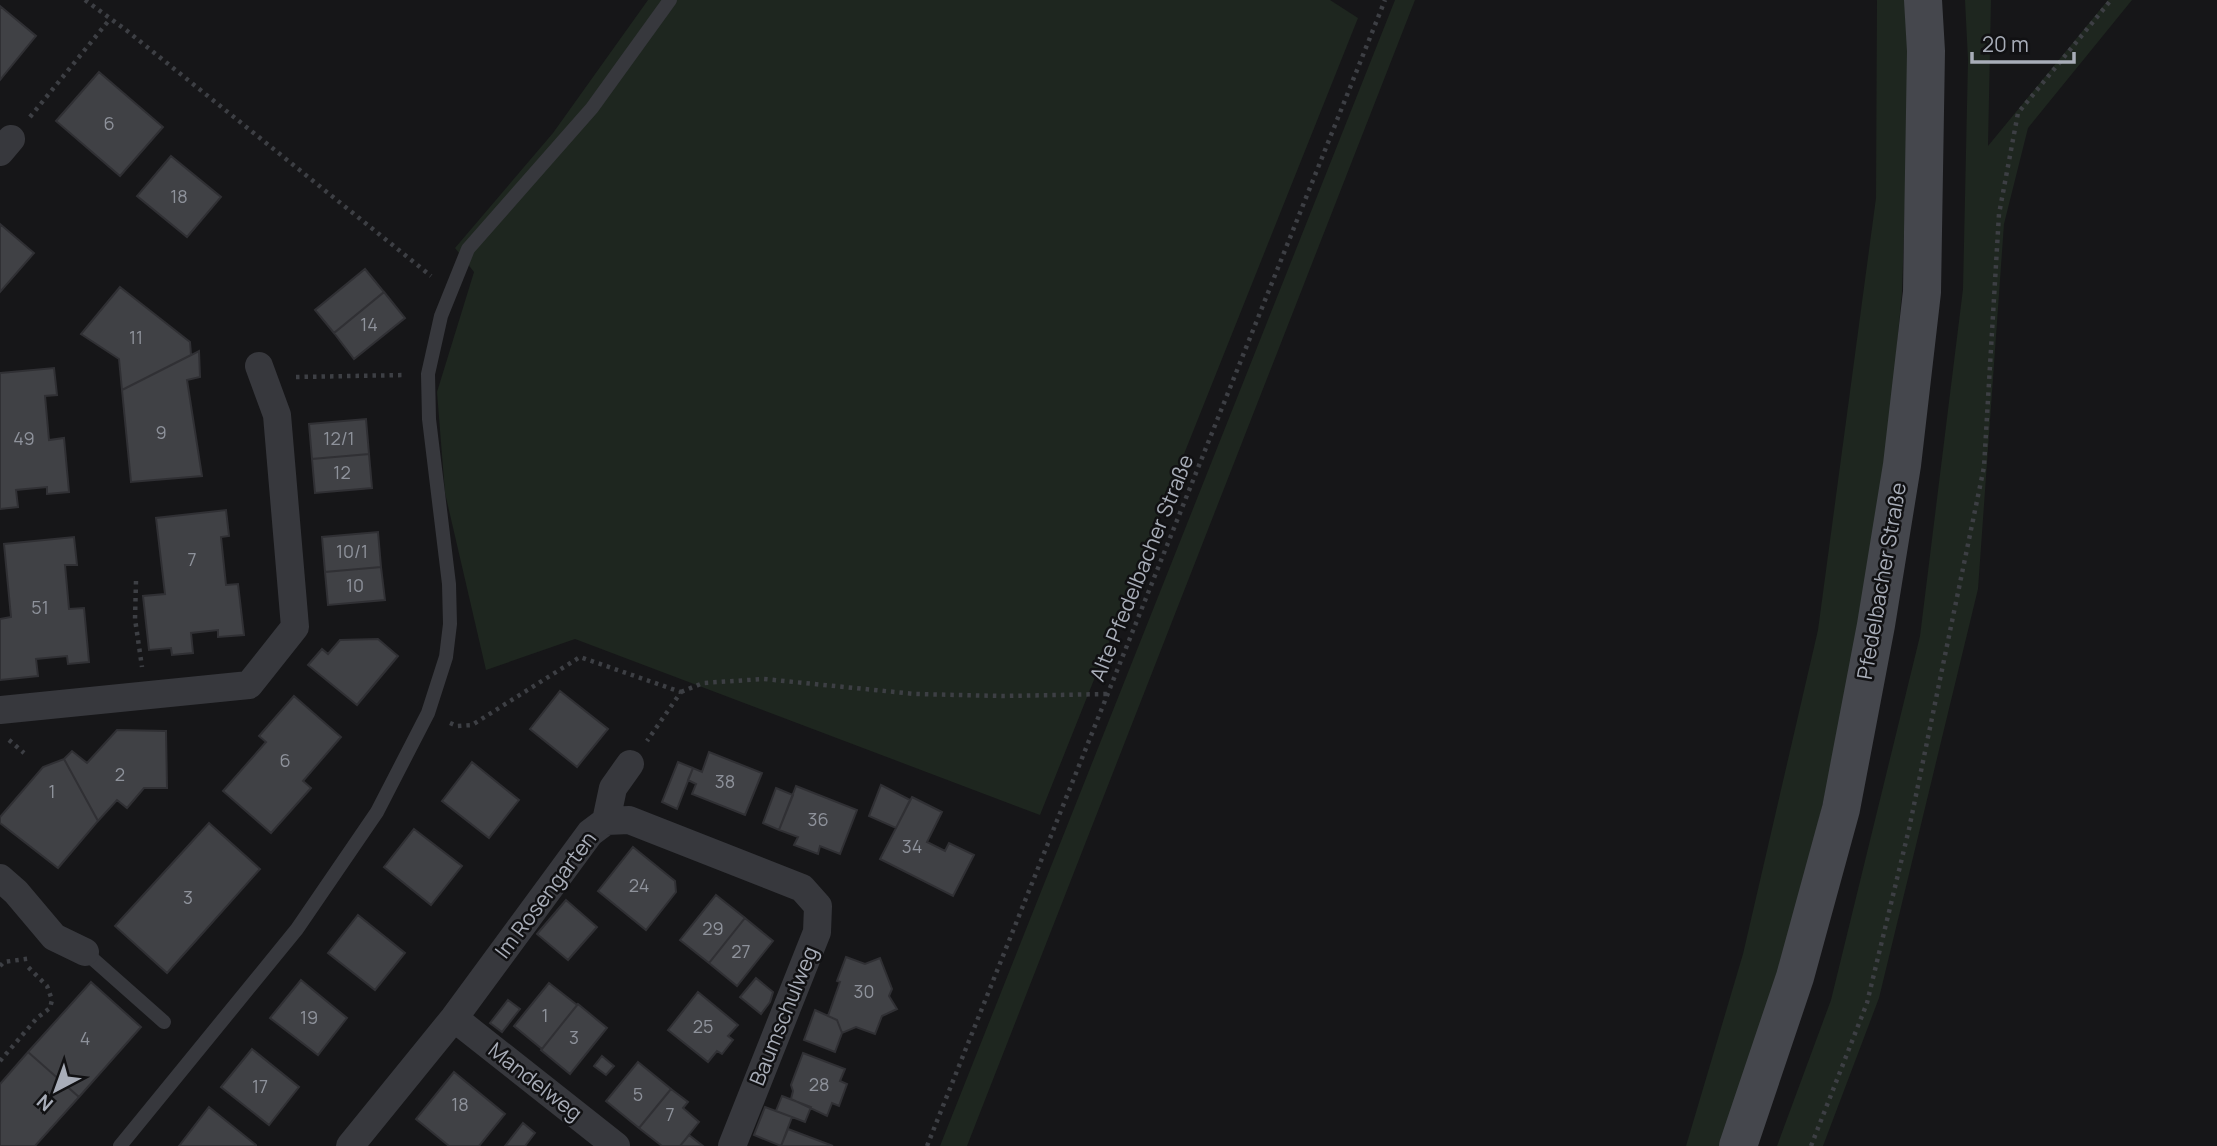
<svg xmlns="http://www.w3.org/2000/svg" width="2217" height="1146" font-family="Manrope,sans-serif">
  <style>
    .green { fill: #1e261f }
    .building { fill: #404145; stroke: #303034; stroke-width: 2 }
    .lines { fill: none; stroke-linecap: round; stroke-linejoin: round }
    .path { stroke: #3d3f44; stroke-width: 4.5; stroke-dasharray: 3.5 5; stroke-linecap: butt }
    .lane { stroke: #37383d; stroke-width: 14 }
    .street { stroke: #37383d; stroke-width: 28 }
    .secondary { stroke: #45474d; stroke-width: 38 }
    .labels { text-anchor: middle; stroke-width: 5; stroke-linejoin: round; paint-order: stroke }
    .number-label { font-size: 18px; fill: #8e929b }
    .street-label { font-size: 21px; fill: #a8adb8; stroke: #111113 }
  </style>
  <rect width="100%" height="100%" fill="#161618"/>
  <!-- green -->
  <path class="green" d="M 648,0 L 1330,0 L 1358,18 L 1040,815 L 575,639 L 486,670 L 445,493 L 437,392 L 474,272 L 455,248 L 553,133 Z
    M 1395,0 L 1415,0 L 967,1146 L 940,1146 Z
    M 1877,0 L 1907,0 L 1910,58 L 1902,292 L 1886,464 L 1863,628 L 1822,807 L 1780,976 L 1721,1146 L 1686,1146 L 1743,954 L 1818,630 L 1876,198 Z
    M 1965,0 L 1991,0 L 1988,146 L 2108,0 L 2132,0 L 2028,128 L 2004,224 L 1978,589 L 1879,998 L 1823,1146 L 1777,1146 L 1831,1000 L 1920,636 L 1963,289 L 1968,60 Z"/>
  <!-- building -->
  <path class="building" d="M 0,6 L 36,36 L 0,80 Z
    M 99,72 L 163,127 L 120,176 L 56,121 Z
    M 171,156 L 221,197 L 187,237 L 137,196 Z
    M 0,224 L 34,253 L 0,292 Z
    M 365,269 L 384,292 L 334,333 L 315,310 Z
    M 120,287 L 190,342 L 191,355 L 122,390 L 119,359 L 81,334 Z
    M 384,292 L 405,318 L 354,359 L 334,333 Z
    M 199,351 L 200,377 L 187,380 L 202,476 L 131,482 L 122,390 Z
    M 54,368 L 57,395 L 45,396 L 49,440 L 64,438 L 69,492 L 47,494 L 47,487 L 16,490 L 18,507 L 0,509 L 0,373 Z
    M 366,419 L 369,454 L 312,459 L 309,424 Z
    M 369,454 L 372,488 L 315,493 L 312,459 Z
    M 226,510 L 229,536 L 221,537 L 226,585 L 238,584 L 244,635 L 218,637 L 218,630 L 191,633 L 193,653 L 172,655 L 171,648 L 149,650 L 143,596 L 165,594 L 156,518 Z
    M 378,532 L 381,567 L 325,572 L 322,537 Z
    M 74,537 L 77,565 L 65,565 L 69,609 L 84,608 L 89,662 L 68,664 L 67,656 L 36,659 L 38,676 L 0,680 L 0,619 L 11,617 L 4,544 Z
    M 381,567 L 385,600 L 328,605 L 325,572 Z
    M 378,639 L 398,656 L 357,705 L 308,665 L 322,649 L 328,654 L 340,640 Z
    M 560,691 L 608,729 L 577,767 L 530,729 Z
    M 294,696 L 341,737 L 303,781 L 311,788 L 271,833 L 223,791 L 266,742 L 259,736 Z
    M 117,730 L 166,731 L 167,788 L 144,788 L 127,808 L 117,800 L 98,821 L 64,759 L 72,751 L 87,763 Z
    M 709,752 L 762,773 L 745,815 L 692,794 L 696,784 L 688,780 L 693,768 L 702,772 Z
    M 64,759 L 98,821 L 58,868 L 0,823 L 0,817 L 43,767 Z
    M 472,762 L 519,800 L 489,838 L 442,801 Z
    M 678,762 L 693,768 L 677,809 L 662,802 Z
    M 881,785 L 910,800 L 896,828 L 869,816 Z
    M 796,786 L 857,810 L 840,854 L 820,846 L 818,854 L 794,845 L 798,837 L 779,830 Z
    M 776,788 L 793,795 L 779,830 L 763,823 Z
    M 912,797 L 942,812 L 927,842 L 945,851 L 949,843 L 974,855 L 953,896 L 880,859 Z
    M 209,823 L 260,869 L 167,973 L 115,926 Z
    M 414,829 L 462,866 L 431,905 L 384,867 Z
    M 633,847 L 675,881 L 676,892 L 646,930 L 598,891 Z
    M 716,895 L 745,918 L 709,963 L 680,940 Z
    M 566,900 L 597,927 L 568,960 L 537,934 Z
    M 358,915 L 405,953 L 375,990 L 328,953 Z
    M 745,918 L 773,941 L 737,986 L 709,963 Z
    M 846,957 L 865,964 L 880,958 L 892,989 L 889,996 L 897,1009 L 882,1016 L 875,1034 L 856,1027 L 842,1033 L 837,1020 L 828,1016 L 840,982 L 837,981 Z
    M 756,978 L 773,992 L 770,1002 L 761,1014 L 740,997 Z
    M 301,980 L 347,1018 L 318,1055 L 270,1018 Z
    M 91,982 L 141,1027 L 79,1097 L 28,1052 Z
    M 549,983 L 577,1005 L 542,1049 L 514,1026 Z
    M 698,992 L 738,1025 L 728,1036 L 733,1040 L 722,1054 L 717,1051 L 708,1062 L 668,1030 Z
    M 508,1000 L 520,1009 L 502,1032 L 490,1023 Z
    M 578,1004 L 607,1028 L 570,1074 L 541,1050 Z
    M 815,1010 L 837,1020 L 842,1033 L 835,1052 L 804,1040 Z
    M 252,1049 L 299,1087 L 269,1125 L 221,1087 Z
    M 28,1052 L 79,1097 L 35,1146 L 0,1146 L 0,1084 Z
    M 803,1053 L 845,1069 L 840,1081 L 847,1084 L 839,1106 L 832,1103 L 827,1116 L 791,1099 L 793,1091 L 791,1085 Z
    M 602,1056 L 614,1066 L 606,1075 L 594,1066 Z
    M 638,1062 L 671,1089 L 639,1128 L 606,1101 Z
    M 454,1072 L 505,1114 L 479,1146 L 449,1146 L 416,1119 Z
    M 671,1089 L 688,1102 L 683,1108 L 699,1122 L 680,1146 L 662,1146 L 639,1128 Z
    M 782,1096 L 811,1107 L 805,1122 L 776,1111 Z
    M 209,1107 L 256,1145 L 256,1146 L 179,1146 Z
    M 765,1107 L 792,1117 L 781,1146 L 754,1135 Z
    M 523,1123 L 535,1133 L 525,1146 L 505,1146 Z
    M 788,1129 L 833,1146 L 781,1146 Z
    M 689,1135 L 703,1146 L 680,1146 Z"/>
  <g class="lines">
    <!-- path -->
    <path class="path" d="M 85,0 L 126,30 L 431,276
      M 30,117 L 110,19
      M 296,377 L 406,375
      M 136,581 L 135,619 L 142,667
      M 681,692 L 703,683 L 764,679 L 915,694 L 1003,696 L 1108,694
      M 450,723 L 457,726 L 472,725 L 580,657 L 681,692 L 647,741
      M 9,740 L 24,753
      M 0,966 L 4,962 L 32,958
      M 0,1061 L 37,1018 L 50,1008 L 52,1000 L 47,986 L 27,966
      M 927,1146 L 1385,0
      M 1811,1146 L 1867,1003 L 1909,829 L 1984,467 L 1999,214 L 2018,113 L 2111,0"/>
    <!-- lane -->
    <path class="lane" d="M 85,952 L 164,1022
      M 120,1146 L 297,929 L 377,812 L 428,713 L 446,657 L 450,624 L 449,584 L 429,419 L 428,374 L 441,316 L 468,249 L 592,108 L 670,0"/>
    <!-- street -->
    <path class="street" d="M 0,152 L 11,139
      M 0,710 L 249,685 L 295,627 L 277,415 L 259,366
      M 606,821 L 629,820 L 802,888 L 818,906 L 817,932 L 732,1146
      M 0,878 L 16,892 L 54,937 L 85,952
      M 454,1018 L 616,1146
      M 350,1146 L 454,1018 L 590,833 L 606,821 L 613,788 L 630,764"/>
    <!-- secondary -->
    <path class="secondary" d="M 1738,1146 L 1795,977 L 1841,809 L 1876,625 L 1902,465 L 1922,292 L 1926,51 L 1923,0"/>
  </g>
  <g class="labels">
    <!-- number labels -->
    <g class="number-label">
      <text x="109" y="130">6</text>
      <text x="179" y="203">18</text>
      <text x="369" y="331">14</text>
      <text x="136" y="344">11</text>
      <text x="161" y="439">9</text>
      <text x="24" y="445">49</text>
      <text x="339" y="445">12/1</text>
      <text x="342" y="479">12</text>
      <text x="352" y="558">10/1</text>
      <text x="192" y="566">7</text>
      <text x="355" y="592">10</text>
      <text x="40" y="614">51</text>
      <text x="285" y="767">6</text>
      <text x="120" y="781">2</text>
      <text x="725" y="788">38</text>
      <text x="52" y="798">1</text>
      <text x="818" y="826">36</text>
      <text x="912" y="853">34</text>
      <text x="639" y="892">24</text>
      <text x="188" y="904">3</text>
      <text x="713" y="935">29</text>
      <text x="741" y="958">27</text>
      <text x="864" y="998">30</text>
      <text x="545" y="1022">1</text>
      <text x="309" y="1024">19</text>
      <text x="703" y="1033">25</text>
      <text x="574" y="1044">3</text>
      <text x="85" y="1045">4</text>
      <text x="819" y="1091">28</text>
      <text x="260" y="1093">17</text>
      <text x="638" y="1101">5</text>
      <text x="460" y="1111">18</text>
      <text x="670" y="1121">7</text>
    </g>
    <!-- street labels -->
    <g class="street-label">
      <text transform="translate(1142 568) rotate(-68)" y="7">Alte Pfedelbacher Straße</text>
      <text transform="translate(1882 581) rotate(-80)" y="7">Pfedelbacher Straße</text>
      <text transform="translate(546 895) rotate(-53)" y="7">Im Rosengarten</text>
      <text transform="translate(784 1016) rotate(-68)" y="7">Baumschulweg</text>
      <text transform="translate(535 1082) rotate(38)" y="7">Mandelweg</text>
    </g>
  </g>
  <!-- north arrow -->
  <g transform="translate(56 1090) rotate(221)" stroke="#111113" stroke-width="5" paint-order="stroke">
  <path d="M0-5L12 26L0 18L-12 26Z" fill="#a8adb8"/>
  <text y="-10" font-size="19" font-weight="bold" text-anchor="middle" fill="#a8adb8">N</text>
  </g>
  <!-- scale -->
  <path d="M1972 52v10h102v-10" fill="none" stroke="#a8adb8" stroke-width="3.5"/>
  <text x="1982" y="52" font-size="21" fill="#a8adb8" stroke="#111113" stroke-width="5" paint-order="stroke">20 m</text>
</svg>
